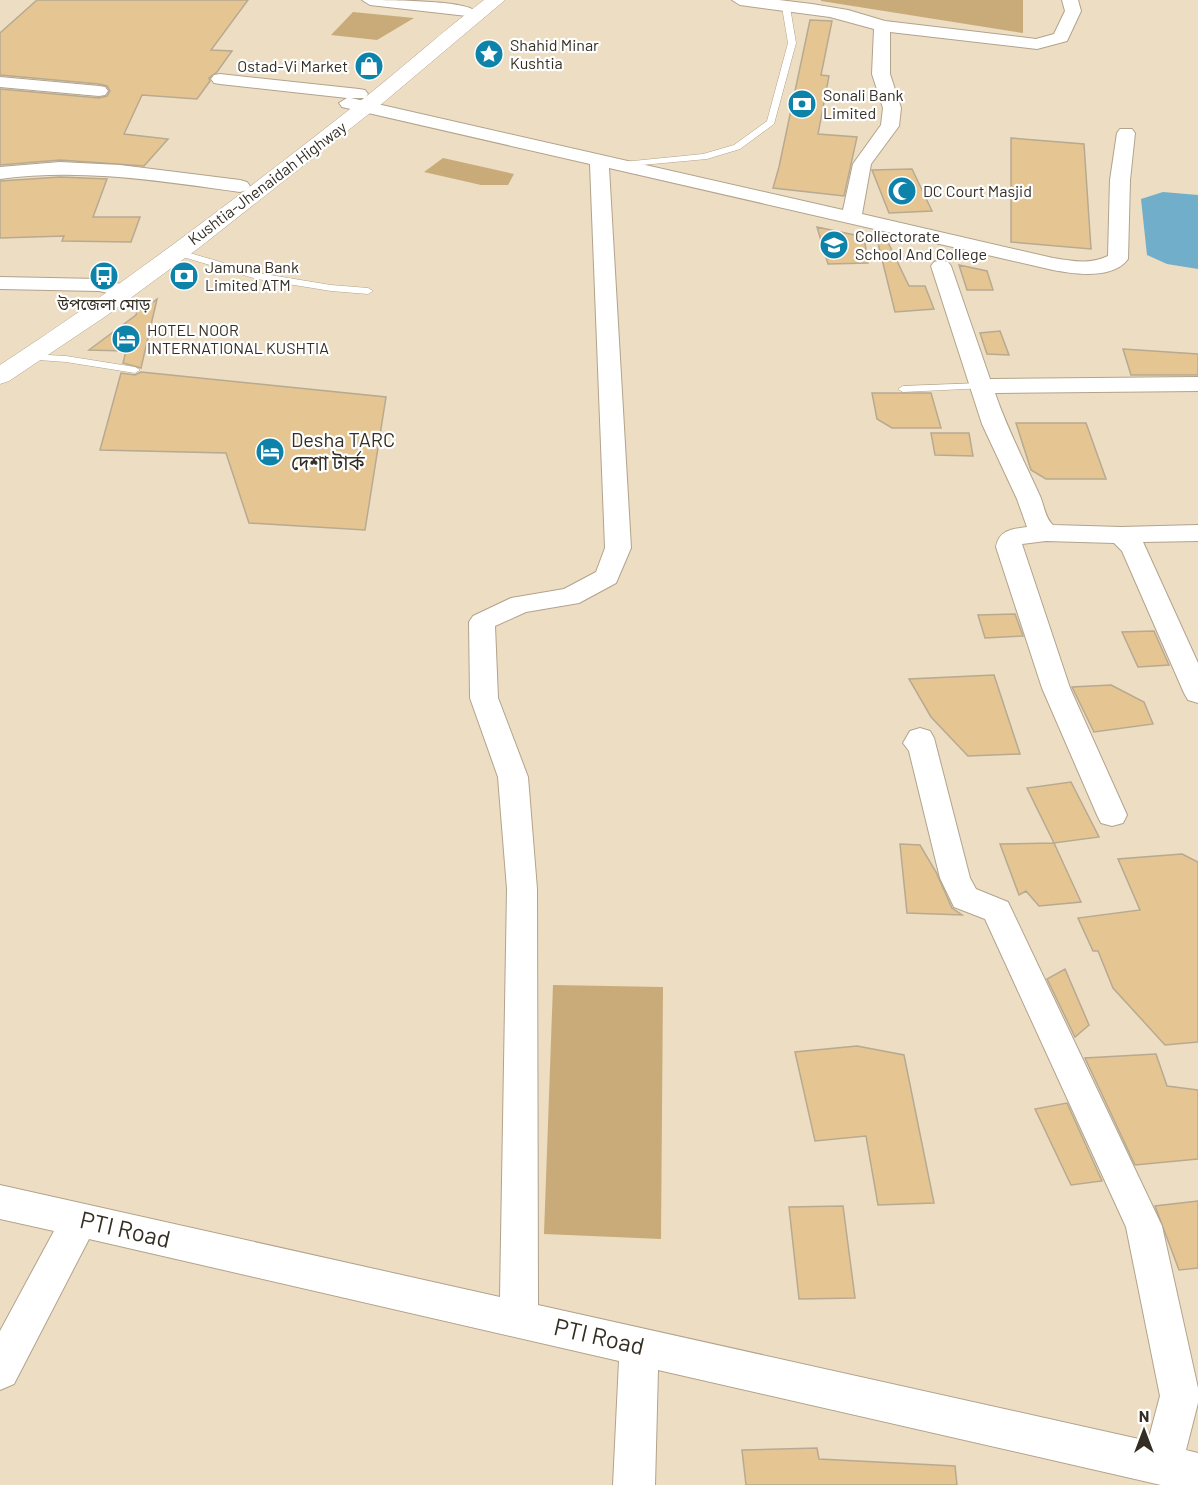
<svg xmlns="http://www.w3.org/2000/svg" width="1198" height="1485" font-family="Barlow,'Noto Sans Bengali',sans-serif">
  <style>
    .green { fill: #c9ab79 }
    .water { fill: #70aeca }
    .building { fill: #e5c693; stroke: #b8a991; stroke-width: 1.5 }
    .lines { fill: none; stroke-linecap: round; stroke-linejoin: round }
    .service-casing { stroke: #b2a38b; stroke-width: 1 }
    .minor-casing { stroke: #b2a38b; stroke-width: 2 }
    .trunk-casing { stroke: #b2a38b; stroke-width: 1 }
    .service { fill: #fff; fill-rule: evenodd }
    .minor { fill: #fff; fill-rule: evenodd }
    .trunk { fill: #fff; fill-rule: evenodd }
    .labels { text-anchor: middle; stroke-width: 4.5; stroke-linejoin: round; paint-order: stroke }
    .far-poi-label { font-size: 16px; fill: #342e24; stroke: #fff; text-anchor: start }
    .far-street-label { font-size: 16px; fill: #342e24; stroke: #fff }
    .poi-label { font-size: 20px; fill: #342e24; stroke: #fff; text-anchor: start }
    .near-street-label { font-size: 24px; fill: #342e24; stroke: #fff }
  </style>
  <rect width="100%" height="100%" fill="#ecddc3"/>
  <!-- green -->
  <path class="green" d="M 1023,0 L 1023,33 L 821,1 L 821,0 Z
    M 353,12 L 414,18 L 377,40 L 331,35 Z
    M 443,158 L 514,174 L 508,185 L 481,185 L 424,172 Z
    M 553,985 L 663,987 L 661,1239 L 544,1234 Z"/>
  <!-- water -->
  <path class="water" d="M 1163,192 L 1198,195 L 1198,269 L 1167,264 L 1147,255 L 1141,199 Z"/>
  <!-- building -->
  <path class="building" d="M 37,0 L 248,0 L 211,50 L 232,51 L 217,72 L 209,78 L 210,81 L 197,99 L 142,95 L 124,134 L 168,139 L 144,166 L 60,160 L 0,165 L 0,89 L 99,98 L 107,96 L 110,91 L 107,86 L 99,84 L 0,75 L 0,33 Z
    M 810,20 L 832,21 L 821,75 L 829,76 L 818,134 L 857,137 L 844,196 L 773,188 L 779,167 Z
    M 1011,138 L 1084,144 L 1091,249 L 1011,242 Z
    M 912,169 L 932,211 L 889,213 L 872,170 Z
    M 60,177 L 107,179 L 93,217 L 140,217 L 131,242 L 62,241 L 64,236 L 0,238 L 0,181 Z
    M 817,227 L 864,237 L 868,263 L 828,264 Z
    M 885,236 L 909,286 L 925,286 L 934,309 L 895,312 L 877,239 Z
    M 959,265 L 987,271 L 993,290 L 967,290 Z
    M 140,299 L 153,302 L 157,299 L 141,368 L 123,363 L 126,351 L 89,350 L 136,315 Z
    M 1000,331 L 1009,355 L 987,354 L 980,333 Z
    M 1123,349 L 1198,354 L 1198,375 L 1131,375 Z
    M 141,372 L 386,397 L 365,530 L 249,523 L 226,453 L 100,450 L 121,373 L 135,375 Z
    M 872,393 L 931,393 L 941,428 L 892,428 L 877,419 Z
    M 1016,423 L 1086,423 L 1106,479 L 1046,479 L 1031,470 Z
    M 931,433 L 969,433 L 973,456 L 935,455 Z
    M 1015,614 L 1023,636 L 985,638 L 978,615 Z
    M 1154,631 L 1169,665 L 1138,667 L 1122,632 Z
    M 994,675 L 1020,754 L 968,756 L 931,717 L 909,679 Z
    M 1111,685 L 1144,702 L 1153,724 L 1094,732 L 1072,687 Z
    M 1071,782 L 1099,837 L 1054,843 L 1027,788 Z
    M 1054,843 L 1081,902 L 1039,906 L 1026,891 L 1019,895 L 1000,844 Z
    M 900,844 L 920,845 L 936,872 L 952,908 L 962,915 L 907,913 Z
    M 1182,854 L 1198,862 L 1198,1042 L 1165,1045 L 1113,988 L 1098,951 L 1093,951 L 1078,918 L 1140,910 L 1118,859 Z
    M 1065,969 L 1089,1025 L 1075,1037 L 1047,979 Z
    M 857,1046 L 904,1055 L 934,1203 L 878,1205 L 866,1136 L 815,1141 L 795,1052 Z
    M 1156,1054 L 1167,1086 L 1198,1090 L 1198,1159 L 1135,1165 L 1085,1058 Z
    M 1067,1103 L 1102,1181 L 1071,1185 L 1035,1109 Z
    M 1198,1201 L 1198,1268 L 1179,1270 L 1155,1206 Z
    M 843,1206 L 855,1298 L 799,1299 L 789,1207 Z
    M 817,1448 L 819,1459 L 955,1466 L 957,1485 L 746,1485 L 742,1450 Z"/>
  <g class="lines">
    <!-- service casing -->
    <g class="service-casing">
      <path id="service" d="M 786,5 L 790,7 L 796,43 L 774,124 L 740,149 L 707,159 L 620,167 L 620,163 L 623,162 L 703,154 L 734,145 L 767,121 L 788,43 L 782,7 Z
        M 176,249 L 258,273 L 331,285 L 368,288 L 373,291 L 368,294 L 331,291 L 257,279 L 173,254 L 171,252 Z
        M 29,354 L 66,356 L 135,367 L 140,370 L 135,373 L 66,362 L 25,359 L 24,357 Z
        M 981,383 L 986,386 L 985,388 L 903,392 L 898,389 L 903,386 Z"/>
    </g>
    <!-- minor casing -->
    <g class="minor-casing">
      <path id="minor" d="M 362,0 C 381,0 465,0 475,11 L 467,16 L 370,5 Z
        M 732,0 L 779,0 L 812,4 L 848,10 L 885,21 L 1036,39 L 1054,34 L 1065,11 L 1062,0 L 1078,0 L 1081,11 L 1067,41 L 1037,49 L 890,32 L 890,74 L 901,108 L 899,126 L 871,164 L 862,214 L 1053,258 C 1072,261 1090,265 1108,256 L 1110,180 L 1117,133 L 1120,129 L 1132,129 L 1135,133 L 1130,180 L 1128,259 C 1113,280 1074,274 1053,270 L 609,168 L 631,548 L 616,583 L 579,603 L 526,612 L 495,626 L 498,698 L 528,777 L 537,889 L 538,1305 L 1148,1441 L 1160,1396 L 1126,1227 L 985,919 L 954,907 L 940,878 L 909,751 L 903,743 L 910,731 L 920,728 L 930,731 L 934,738 L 970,878 L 976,889 L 1008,902 L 1162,1226 L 1198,1388 L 1198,1403 L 1186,1450 L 1198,1453 L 1198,1485 L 1161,1485 L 658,1370 L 655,1485 L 613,1485 L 619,1361 L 89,1239 L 14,1384 L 0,1390 L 0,1331 L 54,1231 L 0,1219 L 0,1185 L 500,1297 L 507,889 L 498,777 L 470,698 L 469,622 L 473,616 L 511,598 L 564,589 L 596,572 L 605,548 L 590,164 L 342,107 L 339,103 L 347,98 L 220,84 L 214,83 L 211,79 L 214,75 L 220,74 L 359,89 L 365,90 L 368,94 L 365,98 L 351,98 L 843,210 L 853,164 L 881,125 L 883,108 L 872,74 L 874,29 L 830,17 L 740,5 Z
        M 0,77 L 99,86 L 105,87 L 108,91 L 105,95 L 99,96 L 0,87 Z
        M 60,162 L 120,165 L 240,180 L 247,182 L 250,186 L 247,190 L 240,192 C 160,181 81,168 0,179 L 0,167 Z
        M 941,260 L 948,262 L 951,266 L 990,379 L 1198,377 L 1198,391 L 995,393 C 1007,428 1024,461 1040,496 C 1044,505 1045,518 1053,525 L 1121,527 L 1198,525 L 1198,541 L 1143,542 L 1198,663 L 1198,703 L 1188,700 L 1184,693 L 1122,551 L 1114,543 L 1046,541 L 1022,544 L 1070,688 L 1127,815 L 1123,823 L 1112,826 L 1101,823 L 1097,815 L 1042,688 L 996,547 C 999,530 1012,529 1027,527 L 1017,499 L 982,424 L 931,266 L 934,262 Z
        M 0,277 L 99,279 L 133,287 L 136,291 L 133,295 L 126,297 L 99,291 L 0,289 Z"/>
    </g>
    <!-- trunk casing -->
    <g class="trunk-casing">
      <path id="trunk" d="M 484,0 L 505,0 L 384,102 L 200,247 L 106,316 L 9,381 L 0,384 L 0,365 C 128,282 248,189 368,95 C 407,64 444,30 484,0 Z"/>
    </g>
    <!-- service -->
    <use href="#service" class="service"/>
    <!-- minor -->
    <use href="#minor" class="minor"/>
    <!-- trunk -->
    <use href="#trunk" class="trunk"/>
  </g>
  <!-- icons -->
  <defs>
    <g id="sight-disc" transform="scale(1.5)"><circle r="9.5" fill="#0e83a9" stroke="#fff"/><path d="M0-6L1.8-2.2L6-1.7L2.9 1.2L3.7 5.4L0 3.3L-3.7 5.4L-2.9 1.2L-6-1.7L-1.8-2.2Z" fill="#fff"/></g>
    <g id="shop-disc" transform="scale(1.5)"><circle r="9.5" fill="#0e83a9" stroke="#fff"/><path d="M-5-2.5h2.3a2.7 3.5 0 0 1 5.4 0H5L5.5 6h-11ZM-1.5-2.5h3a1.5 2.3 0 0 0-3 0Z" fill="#fff"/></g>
    <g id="bank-disc" transform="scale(1.5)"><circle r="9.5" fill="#0e83a9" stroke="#fff"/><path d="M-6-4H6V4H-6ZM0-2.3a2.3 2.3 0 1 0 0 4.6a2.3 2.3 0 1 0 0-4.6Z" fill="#fff"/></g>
    <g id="mosque-disc" transform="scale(1.5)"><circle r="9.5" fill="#0e83a9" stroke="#fff"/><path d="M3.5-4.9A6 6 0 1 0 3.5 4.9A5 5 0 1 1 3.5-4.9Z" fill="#fff"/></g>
    <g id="school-disc" transform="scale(1.5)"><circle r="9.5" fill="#0e83a9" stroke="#fff"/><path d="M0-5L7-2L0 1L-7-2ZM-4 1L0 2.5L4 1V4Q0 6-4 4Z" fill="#fff"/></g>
    <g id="bus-disc" transform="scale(1.5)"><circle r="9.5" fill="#0e83a9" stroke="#fff"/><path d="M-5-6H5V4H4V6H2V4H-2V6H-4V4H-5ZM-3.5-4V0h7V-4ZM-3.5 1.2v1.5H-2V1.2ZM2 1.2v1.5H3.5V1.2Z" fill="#fff"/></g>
    <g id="hotel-disc" transform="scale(1.5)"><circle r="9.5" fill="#0e83a9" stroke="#fff"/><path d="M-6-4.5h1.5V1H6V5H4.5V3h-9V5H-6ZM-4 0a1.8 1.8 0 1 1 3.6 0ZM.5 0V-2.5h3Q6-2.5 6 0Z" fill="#fff"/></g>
  </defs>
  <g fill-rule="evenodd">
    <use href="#sight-disc" x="489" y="54"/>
    <use href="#shop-disc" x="369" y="66"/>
    <use href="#bank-disc" x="802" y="104"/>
    <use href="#mosque-disc" x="902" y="191"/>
    <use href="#school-disc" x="834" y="245"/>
    <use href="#bus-disc" x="104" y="276"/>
    <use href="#bank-disc" x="184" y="276"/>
    <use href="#hotel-disc" x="126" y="339"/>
    <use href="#hotel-disc" x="270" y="452"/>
  </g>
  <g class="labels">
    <!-- far-poi labels -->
    <g class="far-poi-label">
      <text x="510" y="51">Shahid Minar<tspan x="510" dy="18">Kushtia</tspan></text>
      <text x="348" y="72" text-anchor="end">Ostad-Vi Market</text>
      <text x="823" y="101">Sonali Bank<tspan x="823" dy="18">Limited</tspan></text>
      <text x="923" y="197">DC Court Masjid</text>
      <text x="855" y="242">Collectorate<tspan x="855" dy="18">School And College</tspan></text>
      <text x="205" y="273">Jamuna Bank<tspan x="205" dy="18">Limited ATM</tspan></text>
      <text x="104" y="310" text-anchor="middle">উপজেলা মোড়</text>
      <text x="147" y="336">HOTEL NOOR<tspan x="147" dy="18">INTERNATIONAL KUSHTIA</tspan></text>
    </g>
    <!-- far-street labels -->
    <g class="far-street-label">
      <text transform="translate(267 183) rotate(-37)" y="6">Kushtia-Jhenaidah Highway</text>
    </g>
    <!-- poi labels -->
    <g class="poi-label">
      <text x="291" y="447">Desha TARC<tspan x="291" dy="23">দেশা টার্ক</tspan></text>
    </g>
    <!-- near-street labels -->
    <g class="near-street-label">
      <text transform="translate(125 1230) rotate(13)" y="8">PTI Road</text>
      <text transform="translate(599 1337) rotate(13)" y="8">PTI Road</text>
    </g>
  </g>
  <!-- north arrow -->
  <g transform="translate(1144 1431)" stroke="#ffffff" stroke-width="4.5" paint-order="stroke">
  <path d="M0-4.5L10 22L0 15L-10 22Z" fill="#342e24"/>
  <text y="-9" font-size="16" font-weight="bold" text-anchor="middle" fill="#342e24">N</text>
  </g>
</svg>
